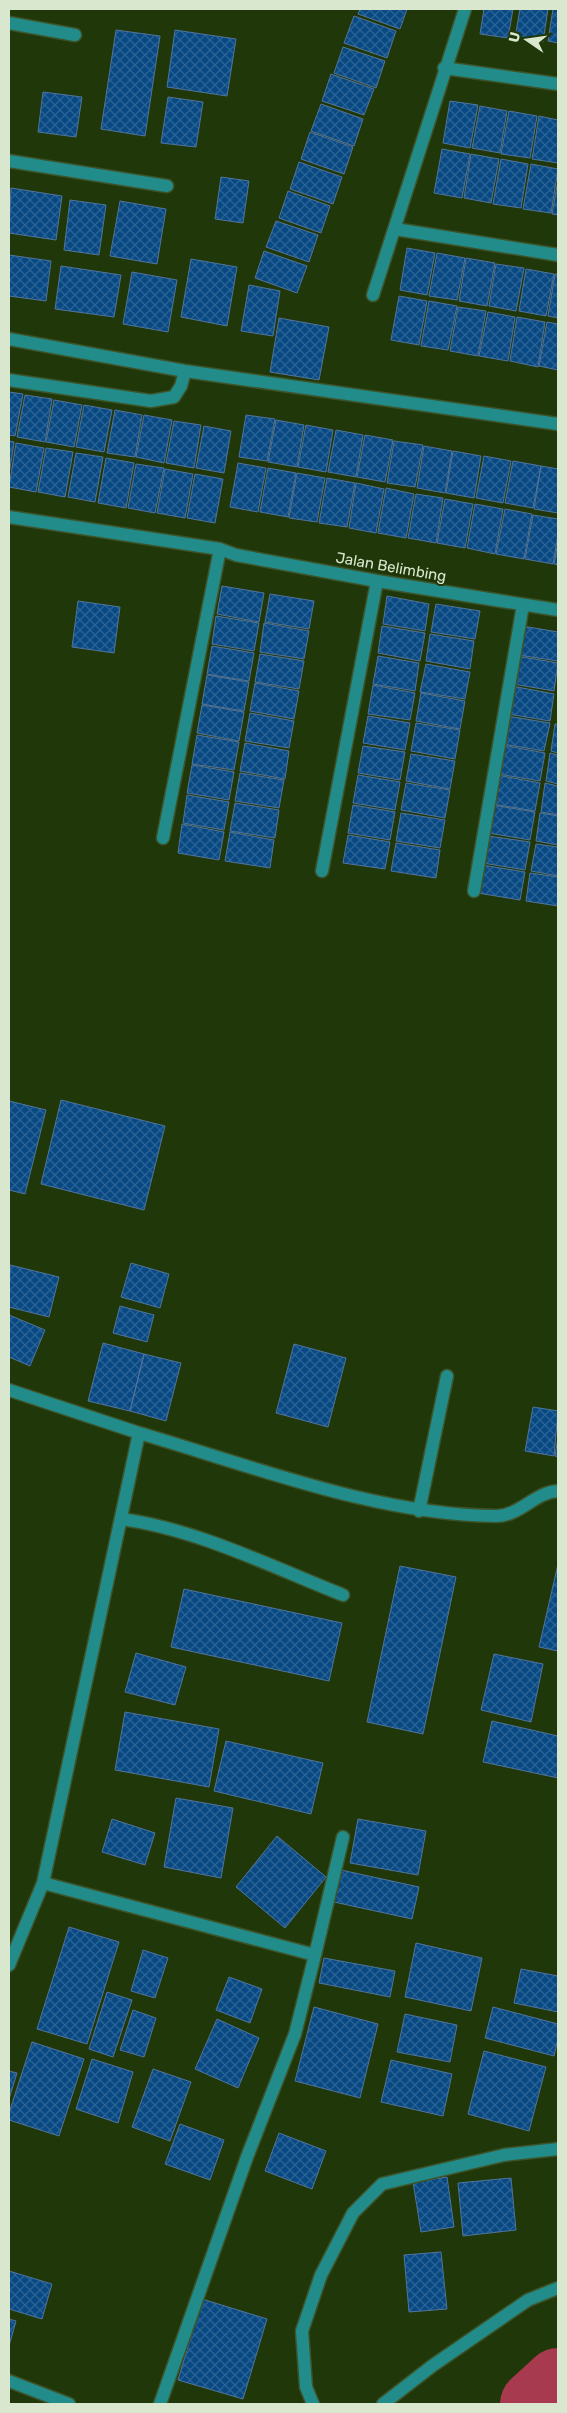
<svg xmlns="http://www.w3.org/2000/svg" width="567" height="2413" font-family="Rubik,sans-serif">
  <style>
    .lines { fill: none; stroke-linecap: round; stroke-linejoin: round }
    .river { stroke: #a83a4f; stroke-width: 68 }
    .building { fill: url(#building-cross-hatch); stroke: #51749b }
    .minor-casing { stroke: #3d5329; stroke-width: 15 }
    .minor { stroke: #218c89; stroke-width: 12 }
    .labels { text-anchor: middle; stroke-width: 4; stroke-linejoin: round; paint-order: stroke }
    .street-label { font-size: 15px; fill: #d8e7ce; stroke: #20370a }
  </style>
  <defs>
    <pattern id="building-cross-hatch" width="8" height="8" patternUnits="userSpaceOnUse" patternTransform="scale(1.25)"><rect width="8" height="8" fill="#084984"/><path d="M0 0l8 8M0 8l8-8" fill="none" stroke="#2b6394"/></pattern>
  </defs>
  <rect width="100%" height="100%" fill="#20370a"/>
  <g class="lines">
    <!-- river -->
    <path class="river" d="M 534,2404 L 558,2382"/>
  </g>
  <!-- building -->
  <path class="building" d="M 360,9 L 407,9 L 400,29 L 358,14 Z
    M 484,9 L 513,9 L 508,38 L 480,34 Z
    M 520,9 L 548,9 L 543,42 L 515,38 Z
    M 553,9 L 558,9 L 558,43 L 548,41 Z
    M 354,16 L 396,31 L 387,58 L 344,43 Z
    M 116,30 L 160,36 L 145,136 L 101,129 Z
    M 175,30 L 236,39 L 227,96 L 167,87 Z
    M 343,47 L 385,61 L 376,88 L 334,73 Z
    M 331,74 L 374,89 L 364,115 L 322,101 Z
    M 43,92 L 82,97 L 76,137 L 38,132 Z
    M 168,97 L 203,102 L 196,147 L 161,143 Z
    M 450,101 L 478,105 L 470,148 L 443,143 Z
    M 321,104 L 363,119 L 354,146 L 311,131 Z
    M 480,106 L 507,111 L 500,153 L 472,148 Z
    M 509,111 L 537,116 L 530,158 L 501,154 Z
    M 539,116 L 558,120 L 558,163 L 532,159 Z
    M 310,132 L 353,147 L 344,174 L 301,159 Z
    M 442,149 L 470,154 L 462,198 L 434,193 Z
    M 471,154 L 499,159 L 491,203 L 464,198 Z
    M 501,159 L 528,164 L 521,208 L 493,204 Z
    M 299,162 L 342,177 L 333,204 L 290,189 Z
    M 531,164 L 558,169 L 551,213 L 523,209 Z
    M 221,177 L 249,181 L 243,223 L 215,219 Z
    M 558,180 L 558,215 L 552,214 Z
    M 11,188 L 62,196 L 56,240 L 9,233 Z
    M 288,191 L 330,206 L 321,233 L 279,218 Z
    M 70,200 L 106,205 L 99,255 L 64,250 Z
    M 120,201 L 166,209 L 157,264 L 110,256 Z
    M 276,221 L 318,235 L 309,262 L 266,247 Z
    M 407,248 L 435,253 L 427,295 L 400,290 Z
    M 264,251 L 307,266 L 297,293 L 255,278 Z
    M 437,253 L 465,258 L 457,300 L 429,296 Z
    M 9,255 L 51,261 L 46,301 L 9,296 Z
    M 466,258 L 495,263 L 487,306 L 459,301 Z
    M 191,259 L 237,267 L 227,326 L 181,317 Z
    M 496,264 L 524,268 L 516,311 L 489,306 Z
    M 61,266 L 121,275 L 114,317 L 55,309 Z
    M 526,269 L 554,274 L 546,316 L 519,311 Z
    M 132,272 L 177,280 L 168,332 L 123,324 Z
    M 555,274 L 558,274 L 558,318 L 548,316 Z
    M 249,285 L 280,291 L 273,336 L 241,331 Z
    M 399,296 L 427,301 L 419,345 L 391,340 Z
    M 429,301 L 457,306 L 448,350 L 421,346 Z
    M 458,307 L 486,311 L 478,356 L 450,351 Z
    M 488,312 L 515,317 L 508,361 L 479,356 Z
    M 517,317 L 545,322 L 538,367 L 510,361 Z
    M 279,318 L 329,327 L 319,380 L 270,372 Z
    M 547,322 L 558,324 L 558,370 L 539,366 Z
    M 9,392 L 23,394 L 15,436 L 9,435 Z
    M 25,395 L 52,399 L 45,442 L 17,437 Z
    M 54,400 L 82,405 L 74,447 L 46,442 Z
    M 84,405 L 112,410 L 104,452 L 76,447 Z
    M 115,410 L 142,415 L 135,457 L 107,453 Z
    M 144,415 L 172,420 L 164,463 L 136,457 Z
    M 246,415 L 275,419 L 267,461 L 239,457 Z
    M 276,420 L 304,425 L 297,467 L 268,462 Z
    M 174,421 L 201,425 L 194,468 L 166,463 Z
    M 306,425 L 333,430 L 326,472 L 298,467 Z
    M 204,426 L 231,431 L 224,473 L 196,468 Z
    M 336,430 L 363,435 L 356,477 L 328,472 Z
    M 365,435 L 393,440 L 385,482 L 357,477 Z
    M 9,441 L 14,442 L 9,475 Z
    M 394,441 L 423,445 L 415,487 L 387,483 Z
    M 16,443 L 44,448 L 36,492 L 9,487 Z
    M 424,446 L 452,451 L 445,493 L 417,488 Z
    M 46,448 L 73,452 L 65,497 L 38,492 Z
    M 453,451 L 481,456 L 474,498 L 446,493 Z
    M 76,453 L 103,457 L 95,502 L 68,497 Z
    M 484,456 L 511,461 L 503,503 L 476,498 Z
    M 106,458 L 134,463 L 126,508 L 98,503 Z
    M 513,461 L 541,466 L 533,508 L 505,503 Z
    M 238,463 L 266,468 L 258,512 L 230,507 Z
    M 136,464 L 164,468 L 155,513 L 128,508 Z
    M 541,466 L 558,469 L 558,513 L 534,509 Z
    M 268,468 L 296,473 L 288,517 L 260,512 Z
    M 165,469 L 193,474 L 185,518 L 157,513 Z
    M 297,473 L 325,478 L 317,522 L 289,518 Z
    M 195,474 L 223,479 L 215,523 L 187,518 Z
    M 327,478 L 355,483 L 347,527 L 319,523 Z
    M 356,483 L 384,489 L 376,533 L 349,528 Z
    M 386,488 L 414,494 L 406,538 L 378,533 Z
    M 416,494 L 443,498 L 436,543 L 408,538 Z
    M 445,499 L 473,504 L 465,548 L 437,543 Z
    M 475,504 L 503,509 L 495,554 L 467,548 Z
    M 505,509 L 532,514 L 524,559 L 496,554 Z
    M 533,515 L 558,519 L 558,535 L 553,564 L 525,559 Z
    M 558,542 L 558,565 L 554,564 Z
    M 222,586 L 264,593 L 259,622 L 217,614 Z
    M 270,594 L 314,601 L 309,629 L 265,622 Z
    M 387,596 L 429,604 L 425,631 L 383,624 Z
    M 78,601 L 120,607 L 114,653 L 72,647 Z
    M 436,604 L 480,611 L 475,639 L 431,632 Z
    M 216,616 L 259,623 L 254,651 L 212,644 Z
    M 264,623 L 309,631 L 304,659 L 260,652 Z
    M 382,626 L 425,633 L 420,661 L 378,653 Z
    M 522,626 L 558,632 L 558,661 L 518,655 Z
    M 430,634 L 474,641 L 470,669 L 426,661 Z
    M 212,646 L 254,653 L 249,681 L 207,674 Z
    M 260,654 L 304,661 L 299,689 L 255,682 Z
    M 378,656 L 419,663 L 415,691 L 373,684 Z
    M 517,656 L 558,663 L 554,691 L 513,684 Z
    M 426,664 L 470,672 L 465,699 L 420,692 Z
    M 207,675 L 249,682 L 244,711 L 202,704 Z
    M 255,683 L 299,691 L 294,719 L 250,711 Z
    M 373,685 L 415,693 L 410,720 L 368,714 Z
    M 512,686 L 554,694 L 550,721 L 508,714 Z
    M 421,693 L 465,701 L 460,729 L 416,721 Z
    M 202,705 L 244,712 L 239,741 L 197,733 Z
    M 250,713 L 294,721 L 289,748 L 245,741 Z
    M 368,716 L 410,723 L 405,750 L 363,743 Z
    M 507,716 L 550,723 L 544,751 L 503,744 Z
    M 416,723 L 460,730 L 455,759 L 411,751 Z
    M 555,724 L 558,724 L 558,753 L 551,751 Z
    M 197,735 L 239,742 L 234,770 L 192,764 Z
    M 245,743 L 289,751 L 285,779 L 240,771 Z
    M 502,745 L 545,753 L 540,781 L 498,774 Z
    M 363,746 L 405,752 L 400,780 L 358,773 Z
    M 550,753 L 558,755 L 558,784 L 546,781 Z
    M 411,754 L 455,761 L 450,789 L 406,781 Z
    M 192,765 L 234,772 L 229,800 L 187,793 Z
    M 240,773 L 284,780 L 279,808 L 235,801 Z
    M 358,775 L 400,782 L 395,810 L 353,803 Z
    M 497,775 L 540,783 L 535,811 L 493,804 Z
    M 406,783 L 450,790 L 445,818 L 401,810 Z
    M 545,783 L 558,786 L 558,815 L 541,812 Z
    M 187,795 L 229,802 L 224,830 L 183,823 Z
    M 235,803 L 279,810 L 275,838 L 230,831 Z
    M 353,805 L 395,812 L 390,840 L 348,833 Z
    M 492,805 L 535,812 L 530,840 L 488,833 Z
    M 401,813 L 445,820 L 440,848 L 396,841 Z
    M 540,813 L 558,816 L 558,845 L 536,841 Z
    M 182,824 L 224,832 L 219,860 L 178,853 Z
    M 230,832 L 274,840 L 270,868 L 225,861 Z
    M 348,835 L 390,842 L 385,869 L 343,863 Z
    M 488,836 L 530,842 L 525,870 L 483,863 Z
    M 396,843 L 440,850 L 436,878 L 391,871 Z
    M 536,844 L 558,847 L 558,876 L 531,871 Z
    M 482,865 L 525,872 L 520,900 L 478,893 Z
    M 530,873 L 558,877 L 558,906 L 526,901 Z
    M 61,1100 L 165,1126 L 144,1210 L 41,1184 Z
    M 9,1101 L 46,1110 L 25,1194 L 9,1190 Z
    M 131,1263 L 169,1274 L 160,1308 L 121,1297 Z
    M 10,1265 L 59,1277 L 49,1317 L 9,1307 Z
    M 120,1306 L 154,1315 L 147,1342 L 113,1333 Z
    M 9,1315 L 45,1330 L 30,1366 L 9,1357 Z
    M 103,1343 L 144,1354 L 130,1411 L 88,1401 Z
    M 294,1344 L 346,1358 L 328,1427 L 276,1413 Z
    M 144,1354 L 181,1363 L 166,1421 L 130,1411 Z
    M 533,1407 L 558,1411 L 554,1456 L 525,1451 Z
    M 558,1437 L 558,1457 L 555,1456 Z
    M 558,1564 L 558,1651 L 539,1647 Z
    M 400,1566 L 456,1577 L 423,1734 L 367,1722 Z
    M 184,1589 L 342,1623 L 329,1681 L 171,1647 Z
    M 136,1653 L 186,1667 L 175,1705 L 125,1692 Z
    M 494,1654 L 543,1664 L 531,1722 L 481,1710 Z
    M 125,1712 L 219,1729 L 209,1787 L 115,1770 Z
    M 492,1721 L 558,1736 L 558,1778 L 483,1762 Z
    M 226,1741 L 323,1763 L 311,1814 L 214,1791 Z
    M 176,1798 L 233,1808 L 221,1878 L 164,1867 Z
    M 112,1819 L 155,1833 L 145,1865 L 102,1852 Z
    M 358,1819 L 426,1831 L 418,1875 L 350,1863 Z
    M 277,1836 L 326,1877 L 285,1928 L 236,1887 Z
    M 341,1870 L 419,1887 L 412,1919 L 334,1902 Z
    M 69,1927 L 119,1942 L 87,2044 L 37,2029 Z
    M 416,1943 L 482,1958 L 471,2011 L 405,1997 Z
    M 143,1950 L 168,1958 L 155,1998 L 131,1991 Z
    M 324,1958 L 395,1971 L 390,1997 L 319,1983 Z
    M 521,1969 L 558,1976 L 558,2012 L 514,2003 Z
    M 229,1977 L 262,1989 L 250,2023 L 216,2010 Z
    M 107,1992 L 132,2000 L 113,2057 L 89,2049 Z
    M 314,2007 L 378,2024 L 360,2098 L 295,2081 Z
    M 493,2007 L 558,2024 L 558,2039 L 554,2056 L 485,2038 Z
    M 133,2010 L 156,2018 L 144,2057 L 120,2050 Z
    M 405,2014 L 457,2025 L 450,2062 L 397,2052 Z
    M 217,2019 L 259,2038 L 238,2088 L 195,2069 Z
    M 32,2042 L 84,2059 L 59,2136 L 9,2120 L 9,2113 Z
    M 484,2051 L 546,2067 L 529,2131 L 468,2114 Z
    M 92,2059 L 133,2072 L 118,2123 L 76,2109 Z
    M 391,2060 L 452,2074 L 443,2116 L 381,2102 Z
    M 153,2069 L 191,2082 L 170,2141 L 132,2127 Z
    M 9,2071 L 17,2073 L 9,2099 Z
    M 180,2124 L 224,2140 L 210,2180 L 165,2164 Z
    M 279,2133 L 326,2151 L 312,2189 L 265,2171 Z
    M 447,2177 L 454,2227 L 421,2232 L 413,2182 Z
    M 511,2178 L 516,2230 L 463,2236 L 458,2183 Z
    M 441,2252 L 447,2309 L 409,2312 L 404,2255 Z
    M 9,2271 L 52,2284 L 42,2319 L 9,2309 Z
    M 202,2299 L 267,2319 L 243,2399 L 178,2380 Z
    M 9,2319 L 16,2321 L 9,2346 Z"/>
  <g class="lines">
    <!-- minor casing -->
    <g class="minor-casing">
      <path id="minor" d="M 9,23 L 75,35
        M 444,68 L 558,84
        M 9,161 L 167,186
        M 395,229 L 558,255
        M 373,295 L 465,9
        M 9,339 L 185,371 L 558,424
        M 9,380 L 151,401 L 174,397 L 181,386 L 185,371
        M 9,517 L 220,549 L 236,555 L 377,581 L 558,610
        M 163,838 L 220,549
        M 322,871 L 377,581
        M 474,891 L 523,605
        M 9,1390 L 139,1433 L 43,1883 L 9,1965
        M 139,1433 C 252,1466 377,1515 496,1516 C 520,1516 535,1492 558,1491
        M 419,1511 L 447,1376
        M 121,1519 C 197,1529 272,1567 343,1595
        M 43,1883 L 315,1955 L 343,1837
        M 9,2381 L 69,2404
        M 160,2404 L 247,2157 L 295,2034 L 315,1955
        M 313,2404 L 306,2387 L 302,2331 L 321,2275 L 353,2213 L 382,2184 L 504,2155 L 558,2149
        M 383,2404 L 432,2366 L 528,2300 L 558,2288"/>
    </g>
    <!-- minor -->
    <use href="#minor" class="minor"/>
  </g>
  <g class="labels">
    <!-- street labels -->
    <g class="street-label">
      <text transform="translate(391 567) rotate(10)" y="5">Jalan Belimbing</text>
    </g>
  </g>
  <!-- border -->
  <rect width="567" height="2413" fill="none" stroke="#d8e7ce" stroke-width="20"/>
  <!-- north arrow -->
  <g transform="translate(527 40) rotate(283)" stroke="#20370a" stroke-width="4" paint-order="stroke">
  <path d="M0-4L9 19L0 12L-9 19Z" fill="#d8e7ce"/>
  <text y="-8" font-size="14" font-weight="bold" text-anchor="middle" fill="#d8e7ce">U</text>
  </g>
</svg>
